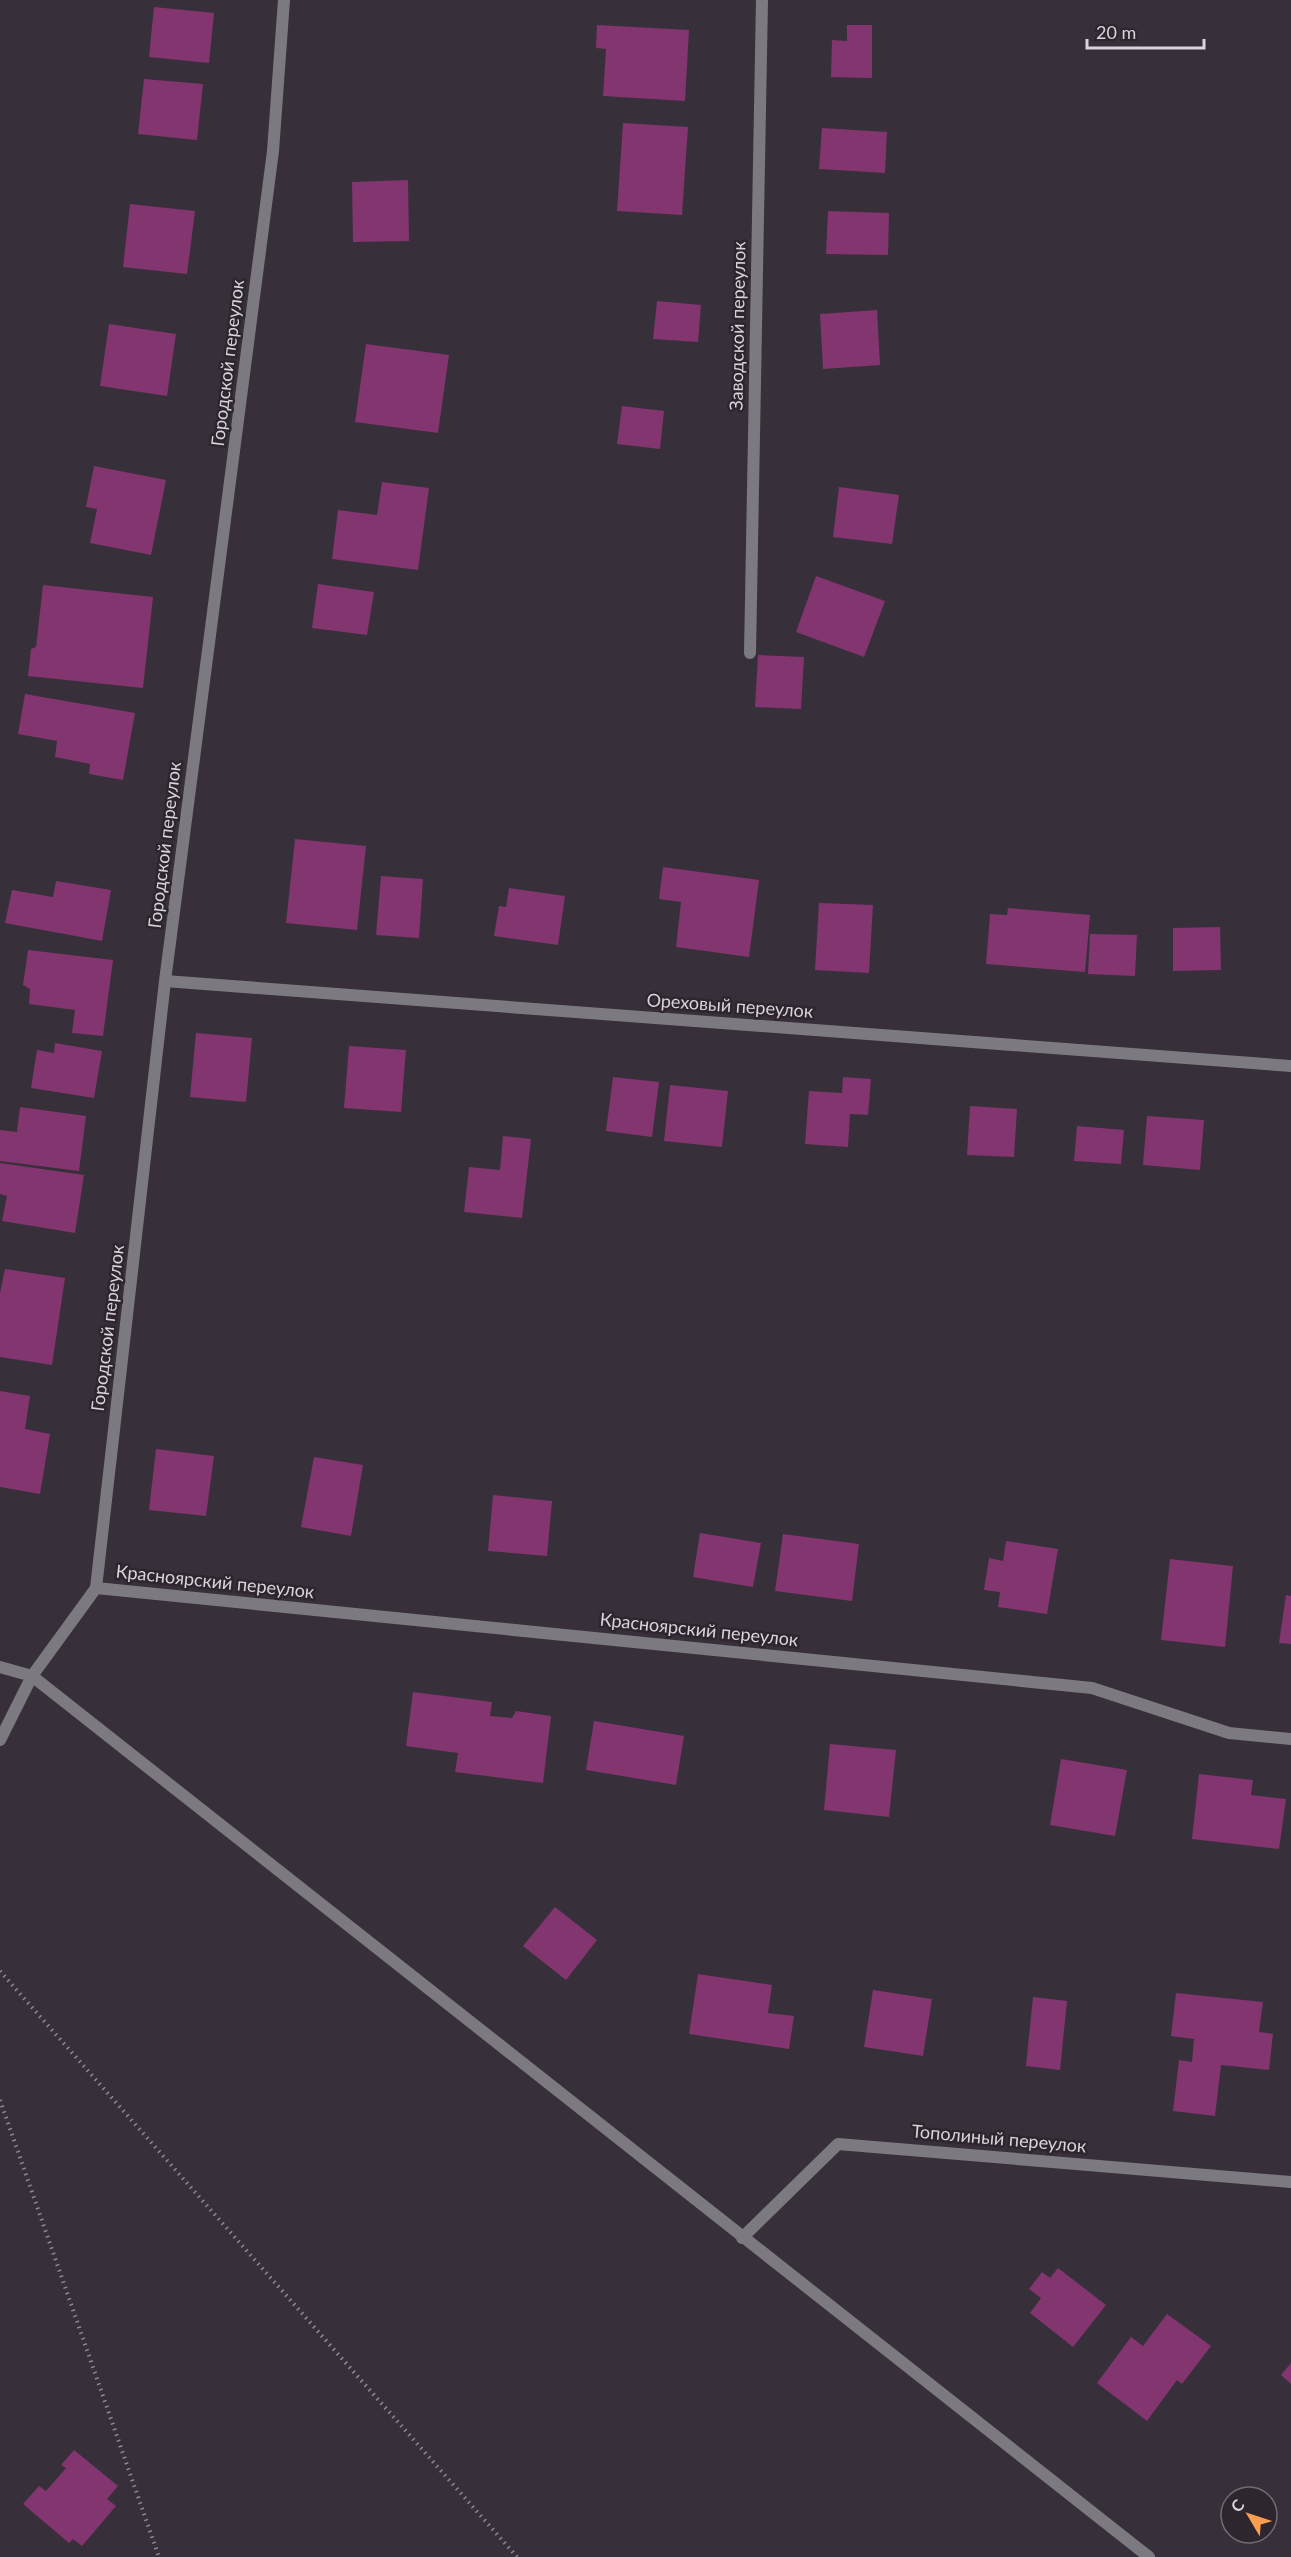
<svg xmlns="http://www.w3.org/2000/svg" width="1291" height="2557" font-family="Lato,sans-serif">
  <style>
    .building { fill: #82356f }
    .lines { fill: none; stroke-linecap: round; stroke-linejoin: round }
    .path { stroke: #8e8890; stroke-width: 4; stroke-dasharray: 1.5 4.5; stroke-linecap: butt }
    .minor { stroke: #7c7a80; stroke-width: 12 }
    .labels { text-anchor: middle; stroke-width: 5; stroke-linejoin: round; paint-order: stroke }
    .street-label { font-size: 18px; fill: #d9d4db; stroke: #2d262f }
  </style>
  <rect width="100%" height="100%" fill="#37303a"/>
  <!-- building -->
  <path class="building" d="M 154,7 L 214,13 L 209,63 L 149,57 Z
    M 597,25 L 689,30 L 685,101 L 603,96 L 606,49 L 596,48 Z
    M 847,25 L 872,25 L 872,78 L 831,77 L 832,40 L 847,41 Z
    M 144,79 L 203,84 L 197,140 L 138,134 Z
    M 623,123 L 688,127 L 682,215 L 617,211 Z
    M 822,128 L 887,132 L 885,173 L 819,169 Z
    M 408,180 L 409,241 L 353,242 L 352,182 Z
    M 130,204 L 195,211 L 187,274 L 123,267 Z
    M 828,211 L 889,213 L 888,255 L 826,254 Z
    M 657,301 L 701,305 L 698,342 L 653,339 Z
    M 877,310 L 880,365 L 823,369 L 820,314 Z
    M 109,324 L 176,334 L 167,396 L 100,386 Z
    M 366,344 L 449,355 L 438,433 L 355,422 Z
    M 622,406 L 664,411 L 660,449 L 617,444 Z
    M 94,466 L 166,480 L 151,555 L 90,543 L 97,509 L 86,507 Z
    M 382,482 L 429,488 L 418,570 L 332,559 L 338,510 L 377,515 Z
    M 839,487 L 899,495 L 892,544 L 833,537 Z
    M 816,576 L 885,601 L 864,657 L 796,632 Z
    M 318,584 L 374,592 L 367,635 L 312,628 Z
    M 43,585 L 153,597 L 143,688 L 28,676 L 31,649 L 36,647 Z
    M 758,655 L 804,657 L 801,709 L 755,707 Z
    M 25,694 L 135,713 L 123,780 L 89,774 L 90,764 L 55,757 L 57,741 L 18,734 Z
    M 295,839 L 366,846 L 357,930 L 286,923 Z
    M 663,867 L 759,880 L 749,957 L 676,947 L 681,902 L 659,899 Z
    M 381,876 L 423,879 L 419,938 L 376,935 Z
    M 56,881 L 111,890 L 102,941 L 5,923 L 12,890 L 53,897 Z
    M 509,888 L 565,896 L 558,945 L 494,936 L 499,906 L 506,907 Z
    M 819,903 L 873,905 L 869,973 L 815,970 Z
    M 1008,908 L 1090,915 L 1085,972 L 986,964 L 990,914 L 1007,915 Z
    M 1220,927 L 1221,970 L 1173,971 L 1173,928 Z
    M 1090,934 L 1137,935 L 1135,976 L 1088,974 Z
    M 28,950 L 113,960 L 103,1036 L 72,1033 L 75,1010 L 29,1004 L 30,989 L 23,985 Z
    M 196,1033 L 252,1038 L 246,1102 L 190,1097 Z
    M 55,1043 L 102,1051 L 94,1098 L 31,1088 L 37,1050 L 54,1053 Z
    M 349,1046 L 406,1050 L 401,1112 L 344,1108 Z
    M 613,1077 L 659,1082 L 652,1137 L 606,1131 Z
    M 843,1077 L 871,1079 L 868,1115 L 850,1114 L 848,1147 L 805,1144 L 809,1091 L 842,1093 Z
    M 670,1085 L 728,1091 L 722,1147 L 664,1141 Z
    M 970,1106 L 1017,1109 L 1014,1157 L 967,1155 Z
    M 20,1107 L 86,1116 L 79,1171 L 0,1161 L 0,1130 L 17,1132 Z
    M 1147,1116 L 1204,1120 L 1200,1170 L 1143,1165 Z
    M 1077,1126 L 1124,1130 L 1121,1164 L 1074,1161 Z
    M 503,1136 L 531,1139 L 522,1218 L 464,1212 L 469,1167 L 500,1170 Z
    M 0,1163 L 84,1175 L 75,1233 L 2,1221 L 7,1196 L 0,1194 Z
    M 5,1269 L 65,1278 L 52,1365 L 0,1357 L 0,1293 Z
    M 0,1391 L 30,1396 L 25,1429 L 50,1434 L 40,1494 L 0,1487 Z
    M 156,1449 L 214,1456 L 206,1516 L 149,1510 Z
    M 314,1457 L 363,1465 L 351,1536 L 301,1527 Z
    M 493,1495 L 552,1501 L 547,1556 L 488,1551 Z
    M 700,1533 L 761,1543 L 753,1587 L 693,1577 Z
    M 783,1534 L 859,1544 L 852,1601 L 775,1591 Z
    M 1006,1541 L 1058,1549 L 1047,1614 L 998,1607 L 1000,1592 L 984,1590 L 989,1558 L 1003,1561 Z
    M 1170,1559 L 1233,1566 L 1225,1647 L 1161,1640 Z
    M 1286,1595 L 1291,1596 L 1291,1644 L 1279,1643 Z
    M 413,1692 L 492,1702 L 490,1716 L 512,1718 L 516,1711 L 551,1716 L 543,1783 L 455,1772 L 458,1753 L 406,1746 Z
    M 594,1721 L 684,1736 L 676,1785 L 586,1770 Z
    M 830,1744 L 896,1750 L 889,1817 L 824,1810 Z
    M 1061,1759 L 1127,1770 L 1115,1836 L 1050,1825 Z
    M 1199,1774 L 1253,1780 L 1251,1795 L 1286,1799 L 1279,1849 L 1192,1839 Z
    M 555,1907 L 597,1940 L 566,1980 L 523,1946 Z
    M 698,1974 L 772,1985 L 768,2013 L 794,2016 L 789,2049 L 689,2034 Z
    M 873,1990 L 932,1999 L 923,2056 L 864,2047 Z
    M 1176,1993 L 1263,2002 L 1259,2032 L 1273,2034 L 1269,2070 L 1221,2065 L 1215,2116 L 1173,2111 L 1179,2060 L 1192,2062 L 1194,2039 L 1171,2036 Z
    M 1033,1997 L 1067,2001 L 1060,2070 L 1026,2066 Z
    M 1058,2268 L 1106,2305 L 1073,2347 L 1030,2313 L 1041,2298 L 1029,2289 L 1042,2272 L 1050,2278 Z
    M 1167,2314 L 1211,2346 L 1182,2384 L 1177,2380 L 1147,2421 L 1097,2383 L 1131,2337 L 1143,2346 Z
    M 1291,2363 L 1291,2384 L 1281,2375 Z
    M 74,2450 L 118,2486 L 107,2499 L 116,2506 L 82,2546 L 73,2539 L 69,2543 L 23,2504 L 39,2486 L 46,2491 L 66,2468 L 61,2465 Z"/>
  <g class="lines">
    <!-- path -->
    <path class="path" d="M 0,1971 L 517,2557
      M 0,2100 L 159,2557"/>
    <!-- minor -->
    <path class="minor" d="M 750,653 L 762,0
      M 165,981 L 1291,1066
      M 96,1588 L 1092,1688 L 1229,1733 L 1291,1739
      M 0,1667 L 32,1676 L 1149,2557
      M 0,1740 L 32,1676 L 96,1588 L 165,981 L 273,151 L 284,0
      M 742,2238 L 838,2144 L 1291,2182"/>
  </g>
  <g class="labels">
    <!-- street labels -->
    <g class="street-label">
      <text transform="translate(738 326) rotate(-89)" y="6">Заводской переулок</text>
      <text transform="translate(228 363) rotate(-83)" y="6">Городской переулок</text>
      <text transform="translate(165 845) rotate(-83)" y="6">Городской переулок</text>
      <text transform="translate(730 1006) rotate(4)" y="6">Ореховый переулок</text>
      <text transform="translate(108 1328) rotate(-83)" y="6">Городской переулок</text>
      <text transform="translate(215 1582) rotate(6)" y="6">Красноярский переулок</text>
      <text transform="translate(699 1630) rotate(6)" y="6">Красноярский переулок</text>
      <text transform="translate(999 2139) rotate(5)" y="6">Тополиный переулок</text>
    </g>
  </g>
  <!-- north arrow -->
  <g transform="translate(1249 2515) rotate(309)"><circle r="28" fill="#2d262f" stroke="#726c74" stroke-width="1.5"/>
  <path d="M0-4.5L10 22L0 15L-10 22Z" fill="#fc9e52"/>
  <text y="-9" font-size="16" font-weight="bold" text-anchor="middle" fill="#d9d4db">С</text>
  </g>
  <!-- scale -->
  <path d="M1087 39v9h117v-9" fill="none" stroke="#d9d4db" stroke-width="3"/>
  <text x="1096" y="39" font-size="18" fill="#d9d4db" stroke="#2d262f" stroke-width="4.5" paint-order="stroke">20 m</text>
</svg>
